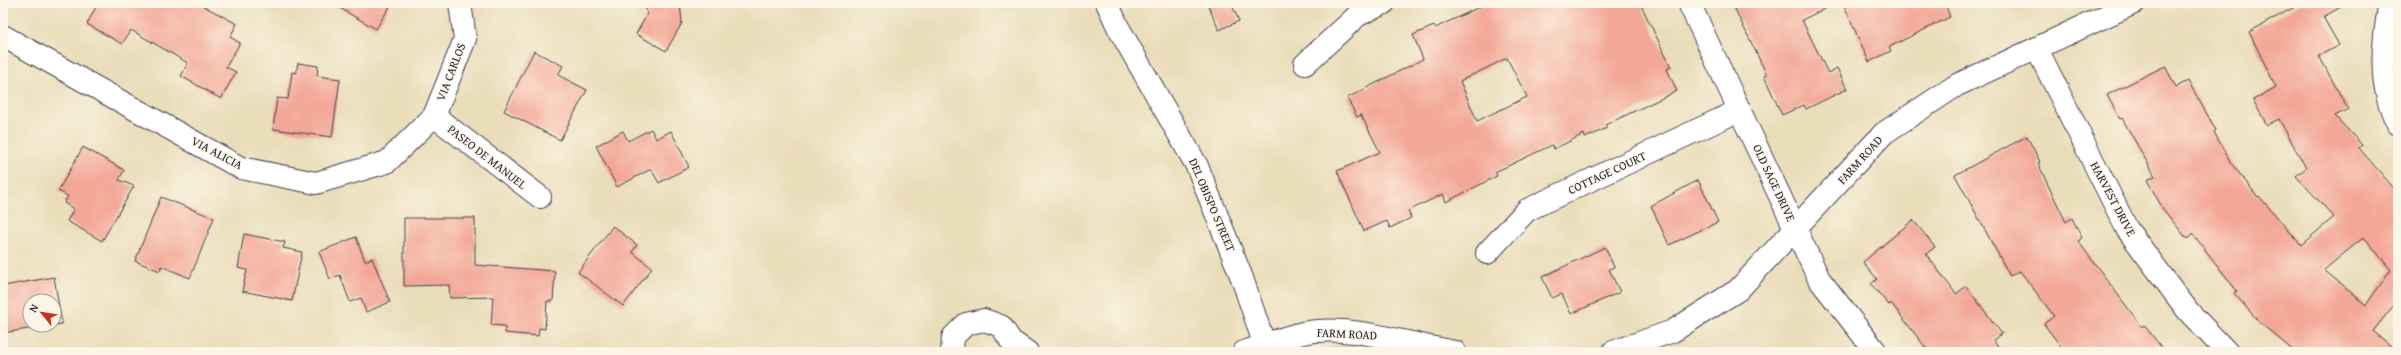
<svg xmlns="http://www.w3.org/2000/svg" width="2401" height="355" font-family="'Gentium Book Plus',serif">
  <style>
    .green { fill: #89d38f; stroke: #567a65 }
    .building { fill: #f3a796; fill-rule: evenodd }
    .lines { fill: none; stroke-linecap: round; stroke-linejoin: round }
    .minor-casing { stroke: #403e4e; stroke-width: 24 }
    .major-casing { stroke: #403e4e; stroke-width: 24 }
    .minor { stroke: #fff; stroke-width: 22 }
    .major { stroke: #fff; stroke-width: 22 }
    .labels { text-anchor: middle; stroke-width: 3; stroke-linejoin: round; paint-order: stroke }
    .street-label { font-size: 12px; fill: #22223b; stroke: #fcf5e5 }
  </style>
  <rect width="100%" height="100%" fill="#fcf5e5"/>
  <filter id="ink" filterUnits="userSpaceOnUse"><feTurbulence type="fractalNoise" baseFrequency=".025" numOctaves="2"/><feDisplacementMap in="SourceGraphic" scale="8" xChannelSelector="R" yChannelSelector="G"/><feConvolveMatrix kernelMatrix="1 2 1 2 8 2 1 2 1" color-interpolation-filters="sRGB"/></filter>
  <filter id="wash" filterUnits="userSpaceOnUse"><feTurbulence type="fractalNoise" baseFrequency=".012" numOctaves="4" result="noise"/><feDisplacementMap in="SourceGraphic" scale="16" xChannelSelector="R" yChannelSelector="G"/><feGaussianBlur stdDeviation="0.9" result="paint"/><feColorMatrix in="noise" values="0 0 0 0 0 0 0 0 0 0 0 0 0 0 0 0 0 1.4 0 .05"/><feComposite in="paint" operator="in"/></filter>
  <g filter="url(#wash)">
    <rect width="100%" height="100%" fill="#eaddba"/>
    <!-- green -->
    <path class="green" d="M 1334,348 L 1382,348 L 1385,352 L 1330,352 Z"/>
    <g id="blocks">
      <!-- building -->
      <path class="building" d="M 98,3 L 198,3 L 237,24 L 230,37 L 240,43 L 226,67 L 236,72 L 221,99 L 181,76 L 188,63 L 131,30 L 122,44 L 87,24 Z
        M 331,3 L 392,3 L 376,29 Z
        M 645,3 L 680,3 L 682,23 L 666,51 L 636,34 L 647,15 Z
        M 1207,3 L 1231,3 L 1239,21 L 1219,30 Z
        M 1488,3 L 1640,3 L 1671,67 L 1667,69 L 1677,91 L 1605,125 L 1607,128 L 1585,138 L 1584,134 L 1554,149 L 1552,145 L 1495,172 L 1497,176 L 1446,202 L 1443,194 L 1408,211 L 1411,218 L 1390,228 L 1387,221 L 1364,231 L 1337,171 L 1380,152 L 1361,115 L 1357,117 L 1347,98 L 1423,59 L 1413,35 L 1434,26 L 1435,28 ZM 1507,58 L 1527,97 L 1477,121 L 1460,81 Z
        M 1732,3 L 1836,3 L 1802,20 L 1828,73 L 1837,68 L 1847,89 L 1806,109 L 1804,105 L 1782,115 L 1764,76 L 1767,75 Z
        M 1843,3 L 1945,3 L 1950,17 L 1889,47 L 1891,51 L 1869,62 Z
        M 2302,3 L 2348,3 L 2323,17 L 2339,45 L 2319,56 L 2348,109 L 2335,116 L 2362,145 L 2359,148 L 2398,193 L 2398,300 L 2373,331 L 2398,352 L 2295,352 L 2258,321 L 2234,293 L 2237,291 L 2193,234 L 2187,239 L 2163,209 L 2147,180 L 2155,176 L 2122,118 L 2120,119 L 2107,95 L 2165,66 L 2176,87 L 2188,81 L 2216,130 L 2214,132 L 2231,163 L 2258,197 L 2259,196 L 2301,245 L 2334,217 L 2296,176 L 2306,168 L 2279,119 L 2267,125 L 2253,100 L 2276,87 L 2249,32 ZM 2364,237 L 2391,270 L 2366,305 L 2324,270 Z
        M 534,51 L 563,66 L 558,75 L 587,90 L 560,140 L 504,111 Z
        M 298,63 L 318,66 L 317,76 L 340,79 L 332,137 L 273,129 L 277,98 L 288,99 L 292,72 L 296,73 Z
        M 651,129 L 656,139 L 671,131 L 689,167 L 659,183 L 651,169 L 617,187 L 596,146 L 623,131 L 628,141 Z
        M 2027,136 L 2040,162 L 2038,163 L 2048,185 L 2066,222 L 2072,218 L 2082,238 L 2078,241 L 2142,327 L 2144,325 L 2165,352 L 2065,352 L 2044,324 L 2054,316 L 2020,271 L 2010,276 L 1955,175 Z
        M 83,147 L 124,170 L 119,180 L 134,186 L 102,241 L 67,221 L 74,209 L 64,203 L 68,196 L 58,191 Z
        M 1698,180 L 1718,222 L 1669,245 L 1651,206 Z
        M 161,197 L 214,218 L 190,278 L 161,266 L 160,271 L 135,261 Z
        M 404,218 L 475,218 L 475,265 L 555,271 L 553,301 L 547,301 L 545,329 L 539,328 L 538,336 L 505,333 L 505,326 L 491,325 L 493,297 L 450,298 L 449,285 L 404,286 Z
        M 1913,220 L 1935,247 L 1926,254 L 1956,294 L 1966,286 L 2002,334 L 1993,340 L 2002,352 L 1929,352 L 1891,303 L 1889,305 L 1871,284 L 1877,279 L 1863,262 Z
        M 613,226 L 637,245 L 632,252 L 652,268 L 623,306 L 578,272 Z
        M 244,234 L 285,242 L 283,248 L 302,252 L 292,301 L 242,291 L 247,270 L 238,268 Z
        M 356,237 L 365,261 L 372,258 L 390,302 L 366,312 L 361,298 L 350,302 L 340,275 L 330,279 L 319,252 Z
        M 1605,247 L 1614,267 L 1609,269 L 1620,292 L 1571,314 L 1562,294 L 1552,298 L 1542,277 Z
        M 54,277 L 62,324 L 54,325 L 54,301 L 30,301 L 30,325 L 53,325 L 3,333 L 3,286 Z"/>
    </g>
  </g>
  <g filter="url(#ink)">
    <use href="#blocks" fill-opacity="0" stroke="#403e4e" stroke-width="1"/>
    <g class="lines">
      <!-- minor casing -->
      <g class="minor-casing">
        <path id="minor" d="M 1689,3 L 1819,279 L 1876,352
          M 2390,3 C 2382,44 2378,86 2398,124
          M 3,36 L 241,168 L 316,183 L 387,162 L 434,116 L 465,39 L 460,3
          M 2037,49 L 2127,229 L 2188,311 L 2227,352
          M 1305,64 L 1358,15 L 1384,3
          M 434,116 L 540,197
          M 1487,253 L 1527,210 L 1740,110
          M 952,352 L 953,337 L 966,324 L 984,320 L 1001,326 L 1011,341 L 1027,352
          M 1244,352 C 1264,345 1296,332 1317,331 C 1360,327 1412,345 1455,352
          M 1613,352 L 1673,331 L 1738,290 L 1884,133 L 1957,85 L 2134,3"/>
      </g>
      <!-- major casing -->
      <g class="major-casing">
        <path id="major" d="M 1107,3 L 1119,29 L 1197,166 L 1242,278 L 1267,352"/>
      </g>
      <!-- minor -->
      <use href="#minor" class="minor"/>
      <!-- major -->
      <use href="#major" class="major"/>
    </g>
  </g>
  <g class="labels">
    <!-- street labels -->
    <g class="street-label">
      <text transform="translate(451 72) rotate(-69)" y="4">VIA CARLOS</text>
      <text transform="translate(217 153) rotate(28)" y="4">VIA ALICIA</text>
      <text transform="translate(487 157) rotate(38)" y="4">PASEO DE MANUEL</text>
      <text transform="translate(1860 160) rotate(-48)" y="4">FARM ROAD</text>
      <text transform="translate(1607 173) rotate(-25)" y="4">COTTAGE COURT</text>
      <text transform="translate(1774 183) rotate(65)" y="4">OLD SAGE DRIVE</text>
      <text transform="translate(2113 199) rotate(62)" y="4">HARVEST DRIVE</text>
      <text transform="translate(1212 205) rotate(67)" y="4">DEL OBISPO STREET</text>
      <text transform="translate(1347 334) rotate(3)" y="4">FARM ROAD</text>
    </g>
  </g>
  <!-- margin -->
  <rect width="2401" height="355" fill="none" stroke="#fcf5e5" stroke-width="16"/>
  <!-- north arrow -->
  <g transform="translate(42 313) rotate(300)"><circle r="19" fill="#fcf5e5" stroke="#a5a1a1"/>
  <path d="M0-3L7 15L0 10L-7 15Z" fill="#c8321e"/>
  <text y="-6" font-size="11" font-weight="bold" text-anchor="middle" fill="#22223b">N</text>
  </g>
</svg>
